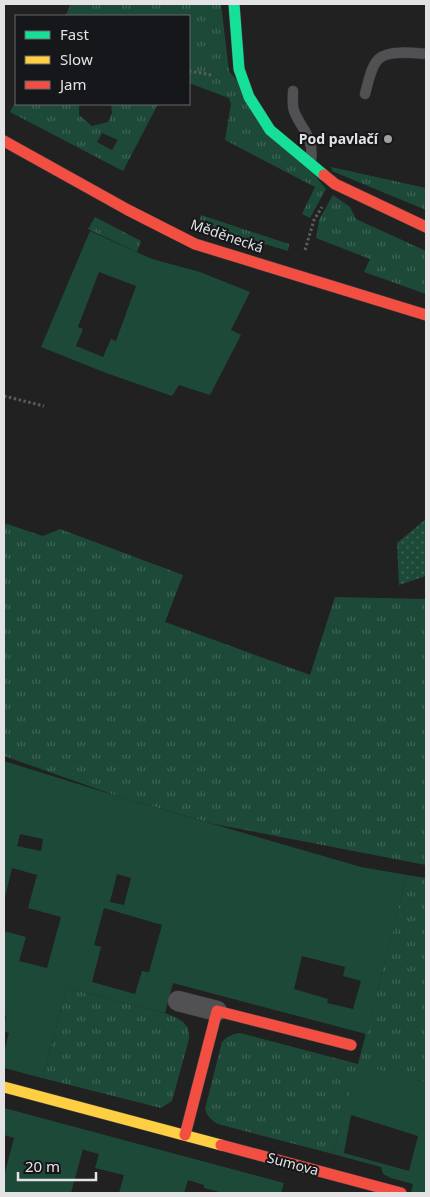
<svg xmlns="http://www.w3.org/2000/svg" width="430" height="1197" font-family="'Noto Sans',sans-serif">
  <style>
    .grass { fill: url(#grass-tufts); fill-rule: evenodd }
    .park { fill: url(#park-dots) }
    .garden { fill: #1d4a38; fill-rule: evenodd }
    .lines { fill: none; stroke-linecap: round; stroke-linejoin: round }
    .lane-casing { stroke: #3d3d3f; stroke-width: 11 }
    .street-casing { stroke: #3d3d3f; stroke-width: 21 }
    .fast-casing { stroke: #3d3d3f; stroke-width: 12 }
    .slow-casing { stroke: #3d3d3f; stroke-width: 12 }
    .jam-casing { stroke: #3d3d3f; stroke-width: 12 }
    .path { stroke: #5b5b5c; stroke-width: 3; stroke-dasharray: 2.5 2.5; stroke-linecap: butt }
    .lane { stroke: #515153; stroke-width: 10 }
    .street { stroke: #515153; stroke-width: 20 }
    .fast { stroke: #16e098; stroke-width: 11 }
    .slow { stroke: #ffcf43; stroke-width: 11 }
    .jam { stroke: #f24e42; stroke-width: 11 }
    .poi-dot { fill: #9f9fa1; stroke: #16171a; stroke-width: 2 }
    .labels { text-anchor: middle; stroke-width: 4; stroke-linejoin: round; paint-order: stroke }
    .poi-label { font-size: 14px; font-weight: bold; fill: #e3e3e5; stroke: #16171a; text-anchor: end }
    .street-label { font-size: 14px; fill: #e3e3e5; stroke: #16171a }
  </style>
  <defs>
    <pattern id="grass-tufts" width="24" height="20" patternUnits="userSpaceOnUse" patternTransform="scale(1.25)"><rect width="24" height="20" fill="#1d4a38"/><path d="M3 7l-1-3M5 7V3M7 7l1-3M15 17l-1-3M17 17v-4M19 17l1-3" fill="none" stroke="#3e6455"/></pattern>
    <pattern id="park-dots" width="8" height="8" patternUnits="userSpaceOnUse" patternTransform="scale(1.25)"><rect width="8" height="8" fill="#1d4a38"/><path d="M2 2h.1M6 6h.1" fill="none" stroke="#3e6455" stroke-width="1.8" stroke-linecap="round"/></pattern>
  </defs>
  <rect width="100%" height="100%" fill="#212122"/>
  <!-- grass -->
  <path class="grass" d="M 71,4 L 221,4 L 229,71 L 326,189 L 310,218 L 302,214 L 315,187 L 225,140 L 231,104 L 229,98 L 189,83 L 189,16 L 65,16 Z
    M 16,101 L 16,104 L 79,104 L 79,115 L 92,126 L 108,122 L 112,113 L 111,104 L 158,104 L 123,171 L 10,112 ZM 102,133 L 118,140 L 112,150 L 97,142 Z
    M 331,167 L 426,188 L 426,210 L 332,171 Z
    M 333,195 L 350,207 L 356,219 L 426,251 L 426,294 L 364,272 L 370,259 L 316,238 L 319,220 Z
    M 201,215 L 289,244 L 288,251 L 199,224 Z
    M 95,217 L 141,241 L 137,252 L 88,229 Z
    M 4,523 L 43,536 L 60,529 L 183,575 L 165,622 L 310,675 L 335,597 L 426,599 L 426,865 L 214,824 L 120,797 L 4,756 Z
    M 407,875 L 426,878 L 426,1082 L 358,1065 L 333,1154 L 218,1124 C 211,1120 207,1116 205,1109 L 222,1042 C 228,1036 232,1034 240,1033 L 358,1064 Z
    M 67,988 L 165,1013 L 177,1018 L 183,1022 L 188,1028 L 189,1034 L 189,1039 L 172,1101 L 161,1108 L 42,1078 Z"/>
  <!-- park -->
  <path class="park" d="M 426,519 L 426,576 L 399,585 L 397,543 Z"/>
  <!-- garden -->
  <path class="garden" d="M 90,231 L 152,259 L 200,272 L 250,292 L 231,330 L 241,335 L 210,395 L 179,385 L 172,396 L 106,373 L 41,347 ZM 99,272 L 136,286 L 116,341 L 111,339 L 103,357 L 76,346 L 83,329 L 78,327 Z
    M 4,761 L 120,797 L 361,867 L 407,875 L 366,1034 L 173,983 L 165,1013 L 67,988 L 42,1078 L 4,1068 L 4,1052 L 9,1033 L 4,1031 L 6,1016 L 4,1015 L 4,931 L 26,937 L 19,961 L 47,968 L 61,917 L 28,908 L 37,875 L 12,868 L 4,901 ZM 20,834 L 43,839 L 41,851 L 17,846 ZM 117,874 L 131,878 L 124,905 L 110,902 ZM 104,908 L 162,925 L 149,972 L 142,971 L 135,994 L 92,982 L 101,947 L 94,945 ZM 302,956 L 345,967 L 343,976 L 361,981 L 353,1009 L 327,1003 L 328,999 L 294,989 Z
    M 358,1064 L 426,1082 L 426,1193 L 411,1193 L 413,1184 L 391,1178 L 383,1174 L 381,1167 L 333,1154 ZM 351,1115 L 418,1136 L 409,1171 L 344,1153 Z
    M 4,1108 L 284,1183 L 281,1193 L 223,1193 L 204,1188 L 204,1185 L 188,1180 L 184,1193 L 119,1193 L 124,1175 L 95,1168 L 99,1154 L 84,1150 L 84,1149 L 83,1149 L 71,1193 L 4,1193 L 4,1176 L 14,1138 L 4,1135 Z"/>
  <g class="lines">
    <!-- lane casing -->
    <g class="lane-casing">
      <path id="lane" d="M 293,91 C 293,97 292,105 294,111 C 302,131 314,136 311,160
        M 365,94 C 368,84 371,64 380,58 C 389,50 415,53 426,54"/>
    </g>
    <!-- street casing -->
    <g class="street-casing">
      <path id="street" d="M 178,1001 L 217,1011"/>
    </g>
    <!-- fast casing -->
    <g class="fast-casing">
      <path id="fast" d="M 234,4 L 239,69 L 249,97 L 270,130 L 324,175"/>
    </g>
    <!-- slow casing -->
    <g class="slow-casing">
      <path id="slow" d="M 4,1087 L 221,1145"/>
    </g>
    <!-- jam casing -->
    <g class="jam-casing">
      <path id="jam" d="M 4,141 L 128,210 L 195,244 L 426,315
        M 324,175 L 335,184 L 426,227
        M 185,1135 L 217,1011 L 351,1045
        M 221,1145 L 401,1193"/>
    </g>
    <!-- path -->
    <path class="path" d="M 189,71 L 212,75
      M 305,250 L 314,220 L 322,207
      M 4,396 L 44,406"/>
    <!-- lane -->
    <use href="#lane" class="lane"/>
    <!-- street -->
    <use href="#street" class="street"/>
    <!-- fast -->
    <use href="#fast" class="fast"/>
    <!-- slow -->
    <use href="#slow" class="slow"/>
    <!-- jam -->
    <use href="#jam" class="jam"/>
  </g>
  <!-- markers -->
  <circle class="poi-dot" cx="388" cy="139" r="5"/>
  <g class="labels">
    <!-- poi labels -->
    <g class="poi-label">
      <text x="378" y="144">Pod pavlačí</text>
    </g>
    <!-- street labels -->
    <g class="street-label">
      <text transform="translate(227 236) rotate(19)" y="5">Měděnecká</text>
      <text transform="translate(293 1164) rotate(15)" y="5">Sumova</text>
    </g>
  </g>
  <!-- border -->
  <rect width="430" height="1197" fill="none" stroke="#e3e3e5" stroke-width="10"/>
  <!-- legend -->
  <rect x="15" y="15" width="175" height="90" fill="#16171a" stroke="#68696b"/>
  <rect x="25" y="31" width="25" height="8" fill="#16e098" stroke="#68696b"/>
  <text x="60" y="40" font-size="15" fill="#e3e3e5">Fast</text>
  <rect x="25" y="56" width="25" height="8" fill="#ffcf43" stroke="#68696b"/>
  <text x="60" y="65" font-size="15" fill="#e3e3e5">Slow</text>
  <rect x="25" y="81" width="25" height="8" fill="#f24e42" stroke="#68696b"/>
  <text x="60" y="90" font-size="15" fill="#e3e3e5">Jam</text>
  <!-- scale -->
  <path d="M18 1172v8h78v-8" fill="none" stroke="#e3e3e5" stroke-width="2.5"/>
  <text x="25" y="1172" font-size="15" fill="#e3e3e5" stroke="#16171a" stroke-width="4" paint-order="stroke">20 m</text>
</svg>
